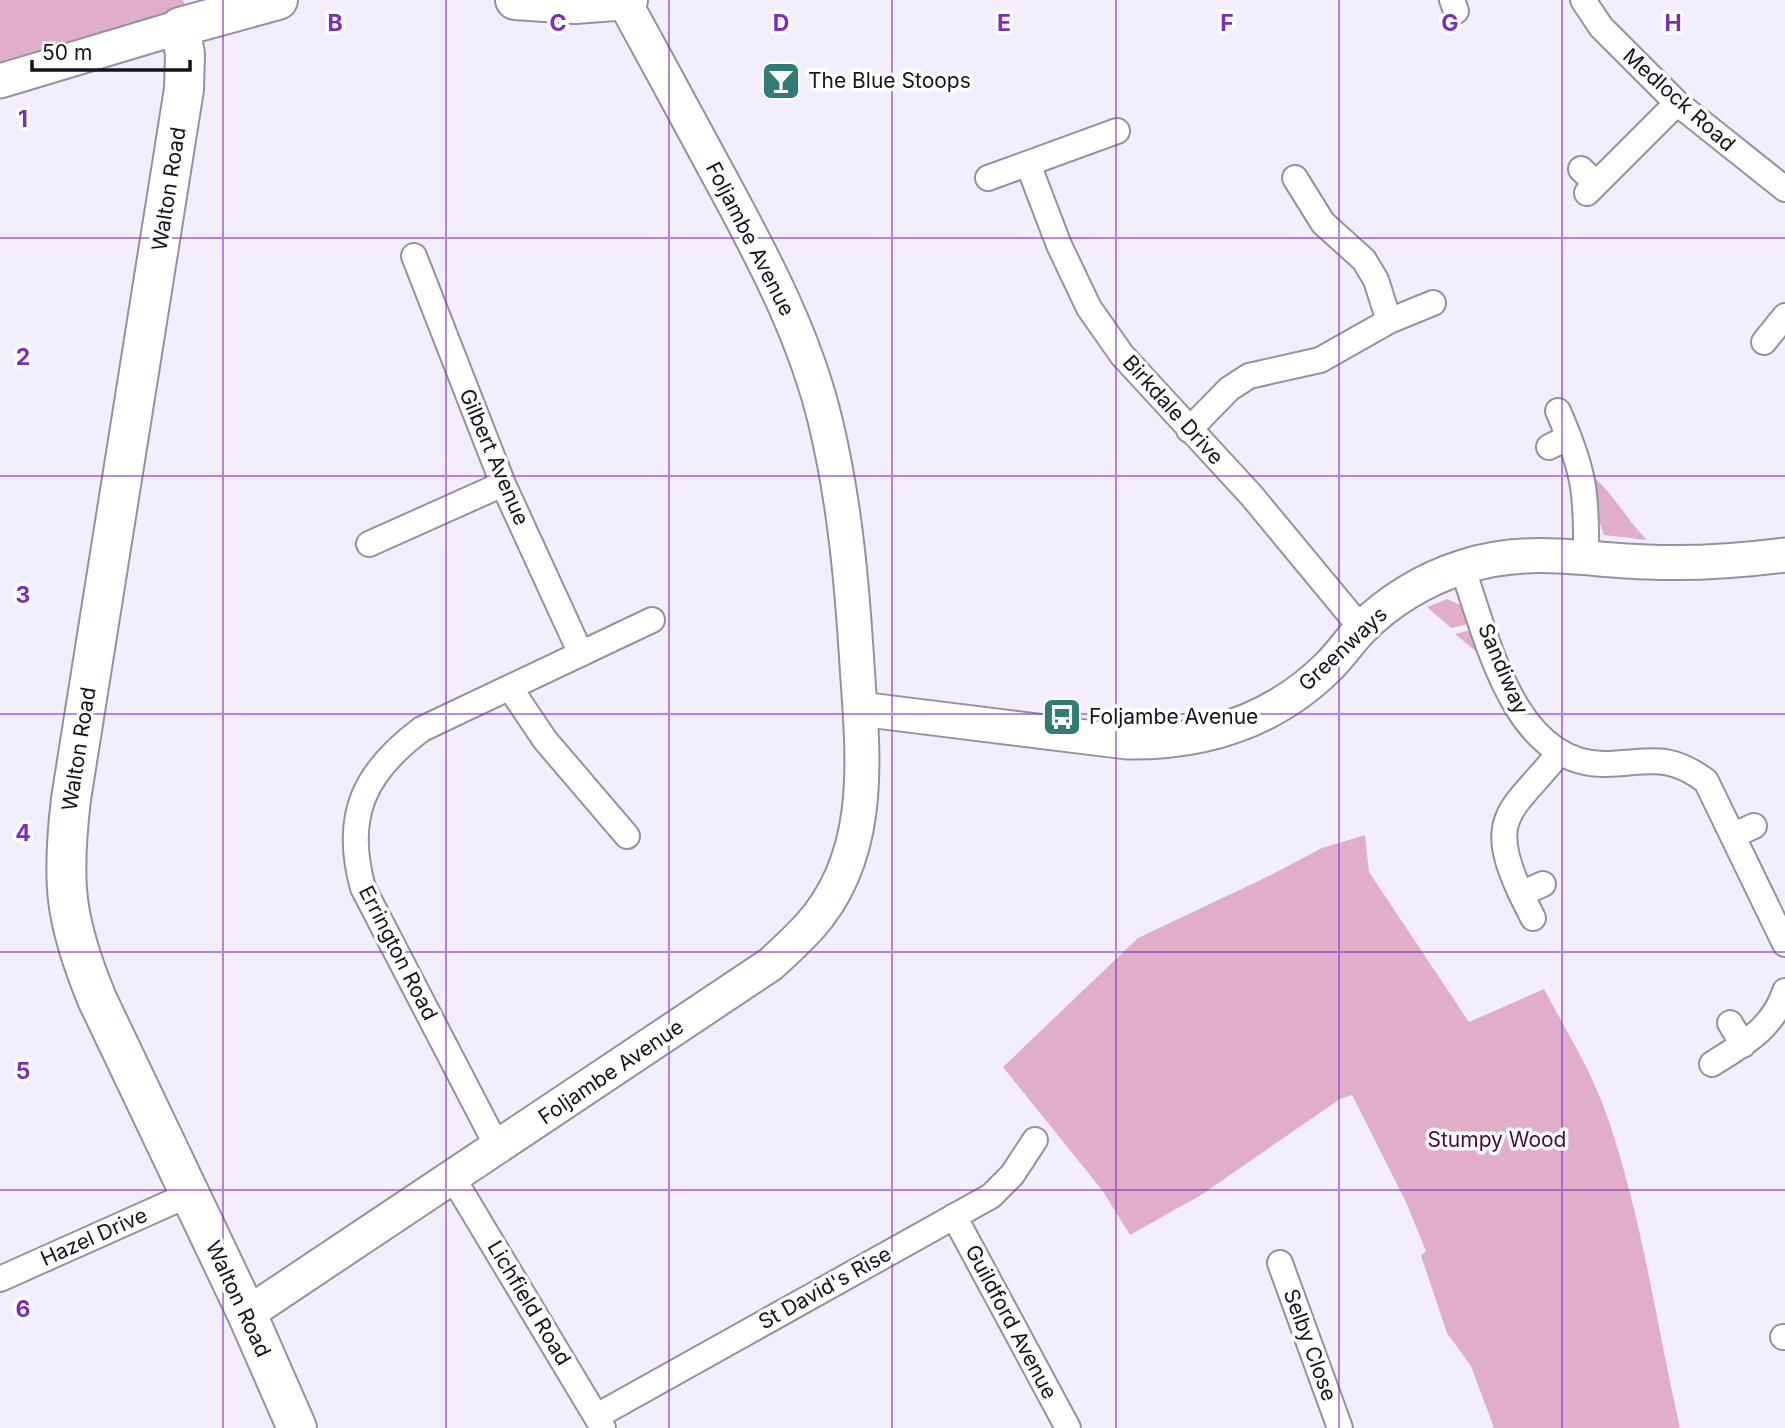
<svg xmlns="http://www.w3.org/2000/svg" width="1785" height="1428" font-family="Inter,sans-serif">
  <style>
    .green { fill: #e1aeca }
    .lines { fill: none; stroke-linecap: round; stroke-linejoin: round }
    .street-casing { stroke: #9690a3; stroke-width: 28 }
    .secondary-casing { stroke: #9690a3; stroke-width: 37 }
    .primary-casing { stroke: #9690a3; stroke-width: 42 }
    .street { stroke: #fff; stroke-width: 24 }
    .secondary { stroke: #fff; stroke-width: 33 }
    .primary { stroke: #fff; stroke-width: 38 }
    .grid { fill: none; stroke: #7b2cbf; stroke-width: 2; stroke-opacity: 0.55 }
    .labels { text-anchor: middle; stroke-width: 7; stroke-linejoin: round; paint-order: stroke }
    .poi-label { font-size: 21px; fill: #16141b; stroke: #fff; text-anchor: start }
    .street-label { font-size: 21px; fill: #16141b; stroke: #fff }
    .park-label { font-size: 21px; fill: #4b0836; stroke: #fff }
    .grid-label { font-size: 23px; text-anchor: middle; font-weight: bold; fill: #7b2cbf; stroke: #fff; stroke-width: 7; stroke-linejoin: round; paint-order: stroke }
  </style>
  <rect width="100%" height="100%" fill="#f3eefe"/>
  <!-- green -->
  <path class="green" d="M 0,0 L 183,0 L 186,8 L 0,69 Z
    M 1596,479 C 1616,498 1628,521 1647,540 L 1604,535 L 1596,513 Z
    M 1447,599 L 1463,606 L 1472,623 L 1451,628 L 1427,607 Z
    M 1475,629 L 1483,657 L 1455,634 Z
    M 1365,835 L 1369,872 L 1469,1022 L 1544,989 C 1565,1029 1591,1070 1606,1113 C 1642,1215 1656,1323 1680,1428 L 1494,1428 L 1471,1366 L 1447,1333 L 1421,1256 L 1426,1251 L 1405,1200 L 1352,1095 L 1340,1099 L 1201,1195 L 1130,1235 L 1102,1190 L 1003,1067 L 1138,938 L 1271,875 L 1322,848 Z"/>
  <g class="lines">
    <!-- street casing -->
    <g class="street-casing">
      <path id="street" d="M 1452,0 L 1456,11
        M 1583,0 L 1601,27 L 1677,103 L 1785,189
        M 1028,164 L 1059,245 L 1089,308 L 1122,355 L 1251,495 L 1362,629
        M 1581,169 L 1596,184
        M 988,178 L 1117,131
        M 1295,178 L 1323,223 L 1364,260 L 1376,280 L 1389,321
        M 1587,193 L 1677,103
        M 414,256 L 503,484 L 581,654
        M 1764,342 L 1785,316
        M 1558,411 C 1584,470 1587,492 1586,556
        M 1189,430 L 1229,389 L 1249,376 L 1320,360 L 1389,321 L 1433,303
        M 1549,447 L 1569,437
        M 369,544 L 503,484
        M 1462,567 C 1487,636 1513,765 1605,764 C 1649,763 1667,752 1706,781 L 1785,944
        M 510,688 L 545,740 L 627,836
        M 1734,835 L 1754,826
        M 1543,884 L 1521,894 C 1484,815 1513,811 1560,752
        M 1521,894 L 1533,918
        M 1730,1023 L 1743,1045
        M 1712,1064 C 1743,1044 1773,1029 1785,991
        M 498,1148 L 363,888 C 343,816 364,772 422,729 L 652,620
        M 453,1178 L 603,1428
        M 954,1216 L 1068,1428
        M 1280,1263 L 1340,1428
        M 0,1279 L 188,1195
        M 1783,1337 L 1785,1337
        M 597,1416 L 991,1196 L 1012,1175 L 1035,1140"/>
    </g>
    <!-- secondary casing -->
    <g class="secondary-casing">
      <path id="secondary" d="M 0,81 L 180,27
        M 860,709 L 1127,742 C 1204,743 1273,722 1329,666 C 1340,655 1349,642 1360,630 C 1388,601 1425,579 1463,567 C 1528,546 1582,560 1647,562 C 1694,564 1739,561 1785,555
        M 247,1314 L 771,964 C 784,952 797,940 809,927 C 875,854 863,756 857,665 C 852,584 845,504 826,424 C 806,339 766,263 725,187 C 691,124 658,63 624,1"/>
    </g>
    <!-- primary casing -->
    <g class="primary-casing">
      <path id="primary" d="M 278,0 L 180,27 L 185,54 L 184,89 L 71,799 C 61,884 65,921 97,999 L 247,1314 L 297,1428
        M 515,0 L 575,4 L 628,0"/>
    </g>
    <!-- street -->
    <use href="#street" class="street"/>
    <!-- secondary -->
    <use href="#secondary" class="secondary"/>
    <!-- primary -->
    <use href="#primary" class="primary"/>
  </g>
  <!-- grid -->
  <path class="grid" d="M 223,0 L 223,1428M 446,0 L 446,1428M 669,0 L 669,1428M 892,0 L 892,1428M 1116,0 L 1116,1428M 1339,0 L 1339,1428M 1562,0 L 1562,1428M 0,238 L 1785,238M 0,476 L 1785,476M 0,714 L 1785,714M 0,952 L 1785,952M 0,1190 L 1785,1190"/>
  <!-- icons -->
  <defs>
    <g id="bar-square" transform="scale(2.0125)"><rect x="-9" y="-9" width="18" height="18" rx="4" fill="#337b75" stroke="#fff"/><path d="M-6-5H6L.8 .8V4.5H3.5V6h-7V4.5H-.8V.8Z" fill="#fff"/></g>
    <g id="bus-square" transform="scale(2.0125)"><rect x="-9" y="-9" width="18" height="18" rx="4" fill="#337b75" stroke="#fff"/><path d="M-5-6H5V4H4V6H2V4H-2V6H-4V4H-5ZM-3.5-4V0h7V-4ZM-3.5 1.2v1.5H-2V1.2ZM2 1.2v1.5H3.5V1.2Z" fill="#fff"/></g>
  </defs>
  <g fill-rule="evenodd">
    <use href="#bar-square" x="781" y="81"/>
    <use href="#bus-square" x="1062" y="717"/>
  </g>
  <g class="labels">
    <!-- poi labels -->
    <g class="poi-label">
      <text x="808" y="88">The Blue Stoops</text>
      <text x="1089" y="724">Foljambe Avenue</text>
    </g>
    <!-- street labels -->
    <g class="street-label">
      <text transform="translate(1679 100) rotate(42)" y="7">Medlock Road</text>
      <text transform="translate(169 189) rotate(-81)" y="7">Walton Road</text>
      <text transform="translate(750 239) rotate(63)" y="7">Foljambe Avenue</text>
      <text transform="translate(1173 410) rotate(48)" y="7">Birkdale Drive</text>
      <text transform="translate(494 457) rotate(67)" y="7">Gilbert Avenue</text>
      <text transform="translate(1343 649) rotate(-43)" y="7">Greenways</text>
      <text transform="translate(1503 669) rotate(67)" y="7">Sandiway</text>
      <text transform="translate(79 749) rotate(-81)" y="7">Walton Road</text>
      <text transform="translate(398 953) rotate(63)" y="7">Errington Road</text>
      <text transform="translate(611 1072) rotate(-34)" y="7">Foljambe Avenue</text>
      <text transform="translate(94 1237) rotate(-24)" y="7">Hazel Drive</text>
      <text transform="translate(825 1288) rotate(-29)" y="7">St David's Rise</text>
      <text transform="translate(238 1299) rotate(65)" y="7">Walton Road</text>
      <text transform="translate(529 1303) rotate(59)" y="7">Lichfield Road</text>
      <text transform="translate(1011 1322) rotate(62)" y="7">Guildford Avenue</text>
      <text transform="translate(1310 1345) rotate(70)" y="7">Selby Close</text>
    </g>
    <!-- park labels -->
    <g class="park-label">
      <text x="1497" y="1147">Stumpy Wood</text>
    </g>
  </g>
  <g class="grid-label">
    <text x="335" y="31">B</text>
    <text x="558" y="31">C</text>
    <text x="781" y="31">D</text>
    <text x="1004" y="31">E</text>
    <text x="1227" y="31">F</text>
    <text x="1450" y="31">G</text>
    <text x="1673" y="31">H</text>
    <text x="23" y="127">1</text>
    <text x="23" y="365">2</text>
    <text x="23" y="603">3</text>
    <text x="23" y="841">4</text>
    <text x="23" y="1079">5</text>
    <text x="23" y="1317">6</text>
  </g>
  <!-- scale -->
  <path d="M32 60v10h158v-10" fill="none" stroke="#16141b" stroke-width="3.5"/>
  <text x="42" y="60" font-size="21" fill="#16141b" stroke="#ffffff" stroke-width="5" paint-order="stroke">50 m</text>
</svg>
